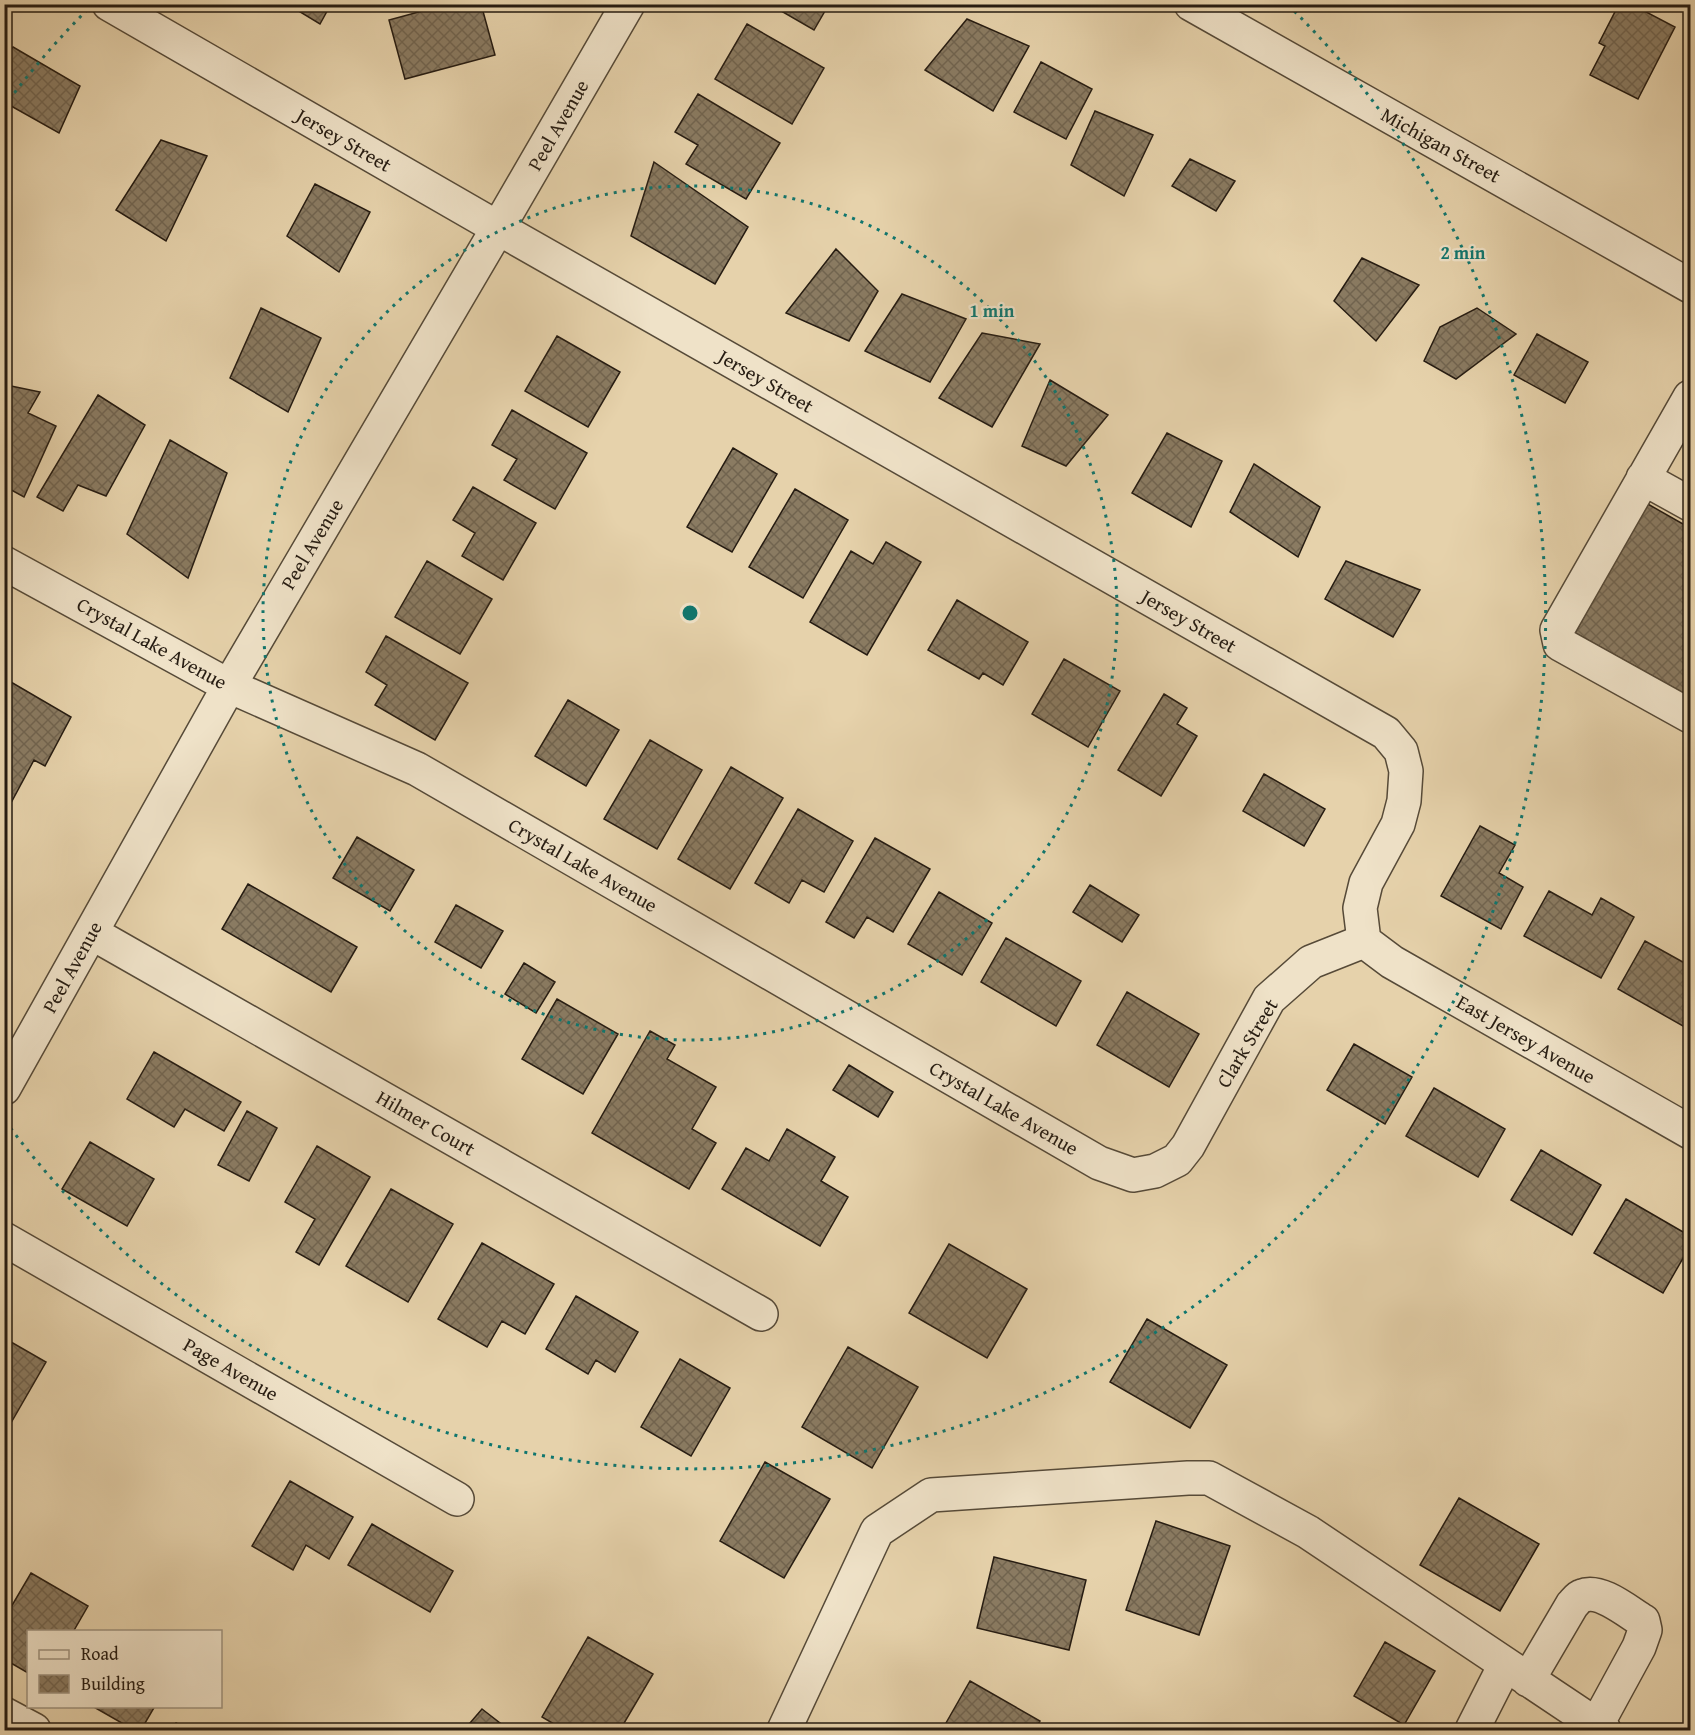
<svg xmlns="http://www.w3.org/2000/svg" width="1695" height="1735" font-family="'Gentium Book Plus',serif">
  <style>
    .building { fill: url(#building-cross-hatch); stroke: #261c12; stroke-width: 1.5 }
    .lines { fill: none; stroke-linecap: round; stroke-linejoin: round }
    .minor-casing { stroke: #564a38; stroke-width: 36 }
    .minor { stroke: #efe2c8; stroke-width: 33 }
    .ring { fill: none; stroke: #0f766e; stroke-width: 3; stroke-dasharray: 3 6 }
    .labels { text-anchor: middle; stroke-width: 4.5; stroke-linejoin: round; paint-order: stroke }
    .street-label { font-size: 20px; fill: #261c12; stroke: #efe2c8 }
    .centre { fill: #0f766e; stroke: #efe2c8; stroke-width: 3 }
    .ring-label { font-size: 18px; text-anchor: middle; font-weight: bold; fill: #0f766e; stroke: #efe2c8; stroke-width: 4.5; stroke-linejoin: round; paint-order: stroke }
  </style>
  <defs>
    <pattern id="building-cross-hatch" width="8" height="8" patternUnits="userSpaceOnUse" patternTransform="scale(1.5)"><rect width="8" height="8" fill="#8a7b62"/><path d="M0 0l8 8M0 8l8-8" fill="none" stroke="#71644f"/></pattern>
  </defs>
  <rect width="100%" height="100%" fill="#e6d2ab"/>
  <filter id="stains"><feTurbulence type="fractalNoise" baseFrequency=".00333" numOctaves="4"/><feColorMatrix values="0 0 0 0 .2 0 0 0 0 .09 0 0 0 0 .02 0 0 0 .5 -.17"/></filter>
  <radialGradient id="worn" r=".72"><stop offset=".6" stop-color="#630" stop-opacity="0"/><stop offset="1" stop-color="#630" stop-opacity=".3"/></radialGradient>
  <!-- building -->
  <path class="building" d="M 287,4 L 331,4 L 320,24 Z
    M 448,4 L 481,4 L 495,55 L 405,79 L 389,20 Z
    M 769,4 L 829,4 L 814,30 Z
    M 1619,4 L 1631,4 L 1675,27 L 1638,99 L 1590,75 L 1605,46 L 1599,43 Z
    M 967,19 L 1029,46 L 993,111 L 925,70 Z
    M 747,24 L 824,68 L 792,124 L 715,79 Z
    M 13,47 L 80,86 L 59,133 L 4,102 L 4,56 Z
    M 1041,62 L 1092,89 L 1066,139 L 1014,112 Z
    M 698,94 L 780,143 L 746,199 L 686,164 L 698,145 L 675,132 Z
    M 1095,111 L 1153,135 L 1124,196 L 1071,165 Z
    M 161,140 L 207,156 L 166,241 L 116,210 Z
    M 1190,159 L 1235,181 L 1216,211 L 1172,186 Z
    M 654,162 L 748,227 L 715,284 L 631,236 Z
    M 315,184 L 370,212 L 339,272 L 287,236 Z
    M 836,249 L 878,291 L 849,341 L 786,313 Z
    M 1362,258 L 1419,285 L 1376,341 L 1334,301 Z
    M 902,294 L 966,319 L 930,382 L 865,351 Z
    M 261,308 L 321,338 L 288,412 L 230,378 Z
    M 1477,308 L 1516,334 L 1456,379 L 1424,361 L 1440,327 Z
    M 982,333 L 1040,344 L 992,427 L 939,398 Z
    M 1537,334 L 1588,362 L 1565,403 L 1514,375 Z
    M 557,336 L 620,372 L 588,427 L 525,391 Z
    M 1050,380 L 1108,415 L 1066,466 L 1022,446 Z
    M 11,386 L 40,392 L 28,413 L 56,426 L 24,497 L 4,486 L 4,399 Z
    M 98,395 L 145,425 L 106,496 L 78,485 L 63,511 L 37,497 Z
    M 512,410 L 587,453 L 555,509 L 504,480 L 517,459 L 492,445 Z
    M 1167,433 L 1222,461 L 1191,527 L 1132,493 Z
    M 170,440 L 227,473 L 188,578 L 127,534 Z
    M 733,448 L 777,474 L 732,552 L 687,527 Z
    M 1254,464 L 1320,507 L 1298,557 L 1230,512 Z
    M 473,487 L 536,523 L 503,580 L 462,556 L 475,533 L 453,520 Z
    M 795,489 L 848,520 L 803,598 L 749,567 Z
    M 1646,503 L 1690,528 L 1690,697 L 1575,633 Z
    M 886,542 L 921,562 L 867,655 L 810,622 L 851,551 L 873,564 Z
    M 427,561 L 492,599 L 460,654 L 395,617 Z
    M 1346,561 L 1420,590 L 1393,637 L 1325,599 Z
    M 957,600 L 1028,642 L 1003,685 L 983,673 L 979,679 L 928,650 Z
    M 386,636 L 468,683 L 435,740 L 375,705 L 387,685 L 366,672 Z
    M 1064,659 L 1120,691 L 1088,747 L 1032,714 Z
    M 4,678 L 71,717 L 45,766 L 34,760 L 4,816 Z
    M 1164,694 L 1187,708 L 1177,724 L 1197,736 L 1161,796 L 1118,770 Z
    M 568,700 L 619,730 L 586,786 L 535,756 Z
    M 650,740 L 702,770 L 657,849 L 604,819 Z
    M 731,767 L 783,798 L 730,889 L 678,859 Z
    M 1264,774 L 1325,809 L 1304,846 L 1243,811 Z
    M 798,809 L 853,841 L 824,892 L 802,880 L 789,903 L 755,883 Z
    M 1480,826 L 1515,845 L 1499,873 L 1523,887 L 1501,929 L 1441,896 Z
    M 357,837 L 414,870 L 390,911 L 333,878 Z
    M 875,838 L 930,869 L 893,932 L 867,917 L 854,938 L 826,922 Z
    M 248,884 L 357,947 L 331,992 L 222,929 Z
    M 1090,885 L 1139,915 L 1122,942 L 1073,912 Z
    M 1549,891 L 1592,915 L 1601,898 L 1634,917 L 1601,978 L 1524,936 Z
    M 939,892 L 992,923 L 962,975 L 908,944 Z
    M 456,905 L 503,931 L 481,968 L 435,942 Z
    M 1006,938 L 1081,981 L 1056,1026 L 981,982 Z
    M 1645,941 L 1690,966 L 1690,1030 L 1618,989 Z
    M 524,963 L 555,982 L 536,1013 L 505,994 Z
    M 1127,992 L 1199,1034 L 1169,1087 L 1097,1045 Z
    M 557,999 L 618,1034 L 583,1094 L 522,1059 Z
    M 650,1031 L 675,1045 L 667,1059 L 716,1087 L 692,1129 L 716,1143 L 689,1189 L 592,1133 Z
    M 1354,1044 L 1412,1077 L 1385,1124 L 1327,1090 Z
    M 154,1052 L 241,1102 L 224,1131 L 185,1109 L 174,1127 L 127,1099 Z
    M 849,1065 L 893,1092 L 878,1117 L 833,1090 Z
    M 1434,1088 L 1505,1129 L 1478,1177 L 1406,1136 Z
    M 247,1111 L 277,1128 L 249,1181 L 218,1165 Z
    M 787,1129 L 835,1157 L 821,1181 L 848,1197 L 820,1246 L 722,1189 L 746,1148 L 769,1161 Z
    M 90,1142 L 154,1179 L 127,1226 L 62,1189 Z
    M 317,1146 L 370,1177 L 319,1265 L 296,1252 L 315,1219 L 285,1202 Z
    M 1541,1150 L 1601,1185 L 1572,1235 L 1511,1200 Z
    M 391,1189 L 453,1224 L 408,1302 L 346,1266 Z
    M 1626,1199 L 1690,1236 L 1690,1246 L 1663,1293 L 1594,1253 Z
    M 482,1243 L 554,1284 L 525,1334 L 502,1321 L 487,1347 L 438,1319 Z
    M 949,1244 L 1027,1289 L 987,1358 L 909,1313 Z
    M 576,1296 L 638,1332 L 615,1372 L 596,1360 L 588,1374 L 546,1349 Z
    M 1147,1319 L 1227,1365 L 1190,1428 L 1110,1382 Z
    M 4,1338 L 46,1362 L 4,1435 Z
    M 848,1347 L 918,1387 L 872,1468 L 802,1427 Z
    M 680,1359 L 730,1388 L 691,1456 L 641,1427 Z
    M 765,1462 L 830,1499 L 784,1578 L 720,1541 Z
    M 290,1481 L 353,1517 L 329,1559 L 306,1545 L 293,1570 L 252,1546 Z
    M 1459,1498 L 1539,1544 L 1500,1611 L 1420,1565 Z
    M 1156,1521 L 1230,1546 L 1199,1635 L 1126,1610 Z
    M 372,1524 L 453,1571 L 430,1612 L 348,1565 Z
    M 994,1557 L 1086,1580 L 1069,1650 L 977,1628 Z
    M 31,1573 L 88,1606 L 73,1632 L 28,1632 L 28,1673 L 4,1659 L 4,1619 Z
    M 588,1637 L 653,1674 L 620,1730 L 564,1730 L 542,1717 Z
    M 1385,1642 L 1435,1671 L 1404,1725 L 1354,1696 Z
    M 970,1681 L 1040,1721 L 1035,1730 L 942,1730 Z
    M 92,1706 L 155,1706 L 141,1730 L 134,1730 Z
    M 482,1709 L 509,1730 L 464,1730 Z
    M 176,1723 L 190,1730 L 172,1730 Z"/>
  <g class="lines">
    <!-- minor casing -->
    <g class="minor-casing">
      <path id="minor" d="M 109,4 L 498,228 L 1386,733 L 1401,751 L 1406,771 L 1404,801 L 1398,824 L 1366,883 L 1360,908 L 1364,941
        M 1191,4 L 1690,286
        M 1690,397 L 1557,630 L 1560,644 L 1690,716
        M 1643,478 L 1690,504
        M 4,563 L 229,686 L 417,769 L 1099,1163 L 1133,1175 L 1155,1171 L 1177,1160 L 1188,1146 L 1269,999 L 1311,962 L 1364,941
        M 92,933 L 761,1314
        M 1364,941 L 1392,962 L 1690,1132
        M 4,1088 L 229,686 L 498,228 L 628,4
        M 4,1239 L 457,1499
        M 1528,1680 L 1572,1605 C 1575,1602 1578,1597 1582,1596 C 1600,1588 1628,1612 1643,1621 L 1645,1630 L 1639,1647 L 1596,1726
        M 4,1714 L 34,1730
        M 784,1730 L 877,1531 L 931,1495 L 1188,1478 L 1209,1478 L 1308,1532 L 1604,1730
        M 1472,1730 L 1505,1665"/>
    </g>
    <!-- minor -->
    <use href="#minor" class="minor"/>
  </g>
  <!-- distance rings -->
  <g class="ring">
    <circle cx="690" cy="613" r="427"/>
    <path d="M9 100A853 853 0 0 1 92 5M1288 5A853 853 0 1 1 9 1126"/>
  </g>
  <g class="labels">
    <!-- street labels -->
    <g class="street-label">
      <text transform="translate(558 125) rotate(-60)" y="7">Peel Avenue</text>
      <text transform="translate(344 140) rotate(30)" y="7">Jersey Street</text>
      <text transform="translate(1441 145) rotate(29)" y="7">Michigan Street</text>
      <text transform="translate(766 381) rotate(30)" y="7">Jersey Street</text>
      <text transform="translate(312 544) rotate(-59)" y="7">Peel Avenue</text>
      <text transform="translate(1189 621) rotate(30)" y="7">Jersey Street</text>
      <text transform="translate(152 643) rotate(29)" y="7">Crystal Lake Avenue</text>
      <text transform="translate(583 865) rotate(30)" y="7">Crystal Lake Avenue</text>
      <text transform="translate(72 967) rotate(-61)" y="7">Peel Avenue</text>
      <text transform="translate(1526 1039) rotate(30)" y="7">East Jersey Avenue</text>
      <text transform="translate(1247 1043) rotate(-59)" y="7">Clark Street</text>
      <text transform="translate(1004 1108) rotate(30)" y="7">Crystal Lake Avenue</text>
      <text transform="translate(426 1123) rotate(30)" y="7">Hilmer Court</text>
      <text transform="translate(231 1369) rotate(30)" y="7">Page Avenue</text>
    </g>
  </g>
  <circle cx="690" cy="613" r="9" class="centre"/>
  <g class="ring-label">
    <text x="1463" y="259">2 min</text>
    <text x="992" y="317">1 min</text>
  </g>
  <!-- margin -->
  <rect width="1695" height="1735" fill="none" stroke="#e6d2ab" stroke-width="24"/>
  <rect x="6" y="6" width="1683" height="1723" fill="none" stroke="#261c12" stroke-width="3"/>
  <rect x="12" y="12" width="1671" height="1711" fill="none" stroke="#261c12" stroke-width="1.5"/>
  <!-- legend -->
  <rect x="27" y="1630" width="195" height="78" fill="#efe2c8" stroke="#9f937f" stroke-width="1.5"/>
  <rect x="39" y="1650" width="30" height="9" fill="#efe2c8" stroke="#9f937f" stroke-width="1.5"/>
  <text x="81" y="1660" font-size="18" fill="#261c12">Road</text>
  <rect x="39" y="1675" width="30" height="18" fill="url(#building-cross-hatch)" stroke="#9f937f" stroke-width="1.5"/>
  <text x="81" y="1690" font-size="18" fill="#261c12">Building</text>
  <rect width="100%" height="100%" filter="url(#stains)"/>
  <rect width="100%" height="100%" fill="url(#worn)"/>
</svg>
